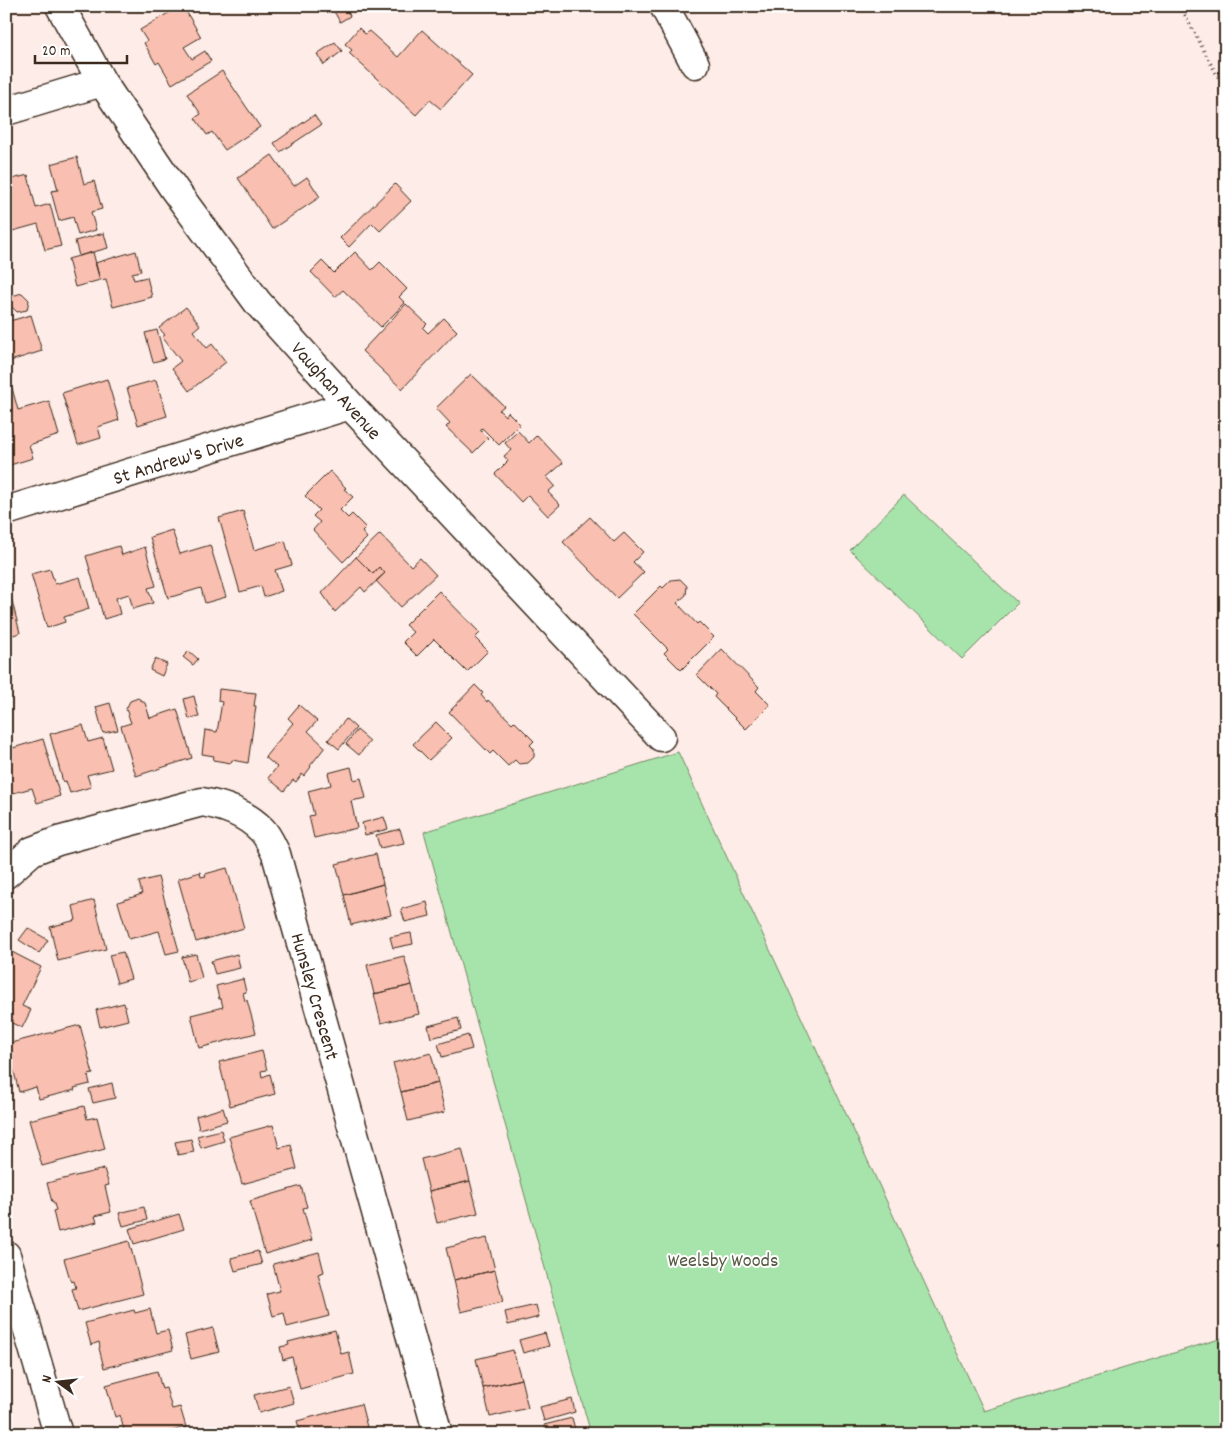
<svg xmlns="http://www.w3.org/2000/svg" width="1232" height="1440" font-family="Dekko,sans-serif">
  <style>
    .green { fill: #a7e4ab; stroke: #718764 }
    .building { fill: #f9bfb0; stroke: #3b2a1e }
    .lines { fill: none; stroke-linecap: round; stroke-linejoin: round }
    .minor-casing { stroke: #3b2a1e; stroke-width: 31 }
    .path { stroke: #3b2a1e; stroke-width: 3; stroke-dasharray: 1 4; stroke-linecap: butt }
    .minor { stroke: #fff; stroke-width: 28 }
    .labels { text-anchor: middle; stroke-width: 4; stroke-linejoin: round; paint-order: stroke }
    .street-label { font-size: 20px; fill: #3b2a1e; stroke: #fff }
    .park-label { font-size: 20px; fill: #565841; stroke: #fff }
  </style>
  <rect width="100%" height="100%" fill="#fdece7"/>
  <filter id="ink" filterUnits="userSpaceOnUse"><feTurbulence type="fractalNoise" baseFrequency=".02" numOctaves="2"/><feDisplacementMap in="SourceGraphic" scale="10" xChannelSelector="R" yChannelSelector="G"/><feConvolveMatrix kernelMatrix="1 2 1 2 8 2 1 2 1" color-interpolation-filters="sRGB"/></filter>
  <g filter="url(#ink)">
    <!-- green -->
    <path class="green" d="M 904,495 L 1018,603 L 962,659 L 850,550 Z
      M 678,752 L 984,1411 L 1226,1337 L 1226,1434 L 591,1434 L 424,832 Z"/>
    <!-- building -->
    <path class="building" d="M 180,6 L 183,6 L 201,37 L 184,47 L 192,59 L 205,51 L 211,61 L 172,84 L 159,62 L 156,64 L 144,43 L 147,41 L 140,30 Z
      M 331,6 L 345,6 L 350,16 L 340,22 Z
      M 359,28 L 365,34 L 369,31 L 398,57 L 422,30 L 472,75 L 441,109 L 430,100 L 416,115 L 349,53 L 352,50 L 345,44 Z
      M 335,42 L 342,51 L 324,65 L 317,54 Z
      M 222,71 L 260,127 L 225,150 L 212,132 L 207,135 L 195,118 L 201,114 L 187,94 Z
      M 314,115 L 321,125 L 280,152 L 274,143 Z
      M 272,155 L 294,186 L 307,177 L 320,197 L 272,229 L 238,178 Z
      M 77,157 L 84,184 L 94,181 L 102,209 L 91,212 L 96,230 L 78,235 L 73,217 L 59,221 L 51,191 L 58,190 L 51,164 Z
      M 10,172 L 12,179 L 28,175 L 36,208 L 50,204 L 61,246 L 45,250 L 38,224 L 9,232 L 6,222 L 6,173 Z
      M 395,184 L 411,201 L 380,231 L 372,223 L 349,247 L 340,238 Z
      M 6,222 L 11,238 L 8,244 L 6,245 Z
      M 104,233 L 108,248 L 79,256 L 75,241 Z
      M 136,251 L 141,271 L 132,273 L 134,280 L 147,277 L 152,297 L 113,307 L 106,279 L 100,280 L 95,263 Z
      M 93,252 L 100,280 L 75,287 L 68,259 Z
      M 355,252 L 372,270 L 380,262 L 407,289 L 399,297 L 405,303 L 381,327 L 343,290 L 335,297 L 311,272 L 322,261 L 334,273 Z
      M 22,293 L 29,300 L 27,310 L 17,312 L 10,305 L 12,296 Z
      M 406,304 L 427,324 L 423,328 L 428,333 L 444,318 L 457,331 L 402,389 L 362,351 Z
      M 186,307 L 200,325 L 193,331 L 207,348 L 212,344 L 226,362 L 189,391 L 172,368 L 181,361 L 162,337 L 165,335 L 159,328 Z
      M 31,315 L 42,351 L 7,362 L 6,322 Z
      M 157,330 L 165,359 L 153,362 L 145,333 Z
      M 471,374 L 504,406 L 499,410 L 505,416 L 508,412 L 520,424 L 499,445 L 482,428 L 480,430 L 488,438 L 473,453 L 446,427 L 450,423 L 436,408 Z
      M 107,379 L 119,420 L 98,427 L 101,438 L 78,445 L 62,393 Z
      M 156,380 L 167,416 L 138,425 L 127,388 Z
      M 12,388 L 18,410 L 49,401 L 59,435 L 29,445 L 33,458 L 10,465 L 6,453 L 6,390 Z
      M 518,431 L 529,443 L 537,435 L 563,463 L 547,477 L 555,486 L 548,492 L 560,505 L 548,516 L 528,495 L 521,502 L 495,474 L 508,461 L 504,456 L 511,450 L 505,443 Z
      M 330,471 L 346,488 L 344,489 L 353,497 L 340,510 L 348,518 L 352,514 L 366,528 L 362,532 L 367,538 L 343,562 L 313,530 L 320,522 L 313,516 L 319,510 L 305,496 Z
      M 243,511 L 254,550 L 285,541 L 292,565 L 275,570 L 282,591 L 264,597 L 261,586 L 240,592 L 219,518 Z
      M 590,517 L 614,542 L 624,533 L 643,552 L 633,562 L 644,572 L 617,598 L 563,542 Z
      M 172,530 L 180,554 L 210,545 L 226,597 L 205,603 L 201,588 L 168,598 L 150,537 Z
      M 380,534 L 411,566 L 420,558 L 436,575 L 401,607 L 376,581 L 385,573 L 379,567 L 373,574 L 356,557 Z
      M 119,546 L 122,555 L 145,547 L 156,586 L 148,588 L 153,603 L 133,609 L 129,594 L 116,598 L 120,614 L 104,619 L 86,556 Z
      M 356,557 L 373,574 L 379,567 L 385,573 L 365,592 L 361,587 L 335,612 L 322,593 Z
      M 50,569 L 55,584 L 80,577 L 89,609 L 64,617 L 65,622 L 47,628 L 31,574 Z
      M 680,579 L 687,586 L 686,595 L 677,603 L 697,624 L 699,622 L 714,637 L 681,670 L 664,653 L 668,649 L 633,614 L 661,586 L 663,588 L 671,580 Z
      M 9,589 L 20,633 L 6,637 L 6,590 Z
      M 439,591 L 480,633 L 475,638 L 488,651 L 467,672 L 434,639 L 417,656 L 403,642 L 413,632 L 405,625 Z
      M 722,649 L 759,687 L 756,691 L 770,705 L 746,729 L 714,697 L 716,694 L 697,675 Z
      M 189,651 L 198,659 L 193,665 L 183,657 Z
      M 155,659 L 167,664 L 162,676 L 150,670 Z
      M 475,685 L 483,693 L 481,695 L 487,702 L 488,700 L 512,723 L 514,721 L 534,741 L 530,745 L 534,749 L 534,757 L 528,763 L 519,764 L 515,760 L 508,766 L 493,751 L 490,754 L 449,712 Z
      M 219,689 L 256,693 L 254,706 L 256,706 L 248,763 L 232,760 L 231,763 L 213,760 L 214,756 L 202,754 L 205,730 L 217,732 L 222,702 L 218,701 Z
      M 194,696 L 199,717 L 189,719 L 184,699 Z
      M 138,698 L 145,703 L 150,718 L 177,709 L 192,758 L 136,776 L 121,726 L 131,723 L 126,709 L 130,701 Z
      M 110,703 L 118,730 L 103,733 L 96,707 Z
      M 299,705 L 317,721 L 308,731 L 325,747 L 310,766 L 311,767 L 304,776 L 302,774 L 296,782 L 293,780 L 284,791 L 268,778 L 277,767 L 265,757 L 293,723 L 288,718 Z
      M 346,719 L 356,728 L 339,749 L 328,740 Z
      M 436,722 L 452,738 L 429,760 L 413,744 Z
      M 83,725 L 88,742 L 103,738 L 112,769 L 87,775 L 91,787 L 70,793 L 66,781 L 63,782 L 50,734 Z
      M 357,730 L 370,741 L 359,755 L 346,744 Z
      M 43,739 L 60,796 L 37,803 L 32,788 L 6,795 L 6,750 Z
      M 351,767 L 354,780 L 361,778 L 366,798 L 351,801 L 357,828 L 314,838 L 309,816 L 314,815 L 308,791 L 331,785 L 328,773 Z
      M 384,817 L 388,829 L 365,835 L 362,823 Z
      M 400,829 L 404,843 L 380,848 L 376,835 Z
      M 376,854 L 383,884 L 344,895 L 336,864 Z
      M 227,868 L 244,928 L 196,942 L 178,879 L 200,872 L 201,877 L 206,876 L 205,874 Z
      M 158,877 L 179,951 L 166,954 L 159,931 L 129,939 L 118,902 L 142,894 L 139,882 Z
      M 383,884 L 391,915 L 351,925 L 344,895 Z
      M 94,900 L 106,949 L 58,961 L 50,927 L 76,920 L 73,906 Z
      M 427,902 L 430,916 L 405,922 L 401,909 Z
      M 28,928 L 48,940 L 39,953 L 19,940 Z
      M 411,933 L 413,944 L 393,948 L 390,937 Z
      M 10,951 L 41,967 L 22,1006 L 31,1010 L 22,1028 L 6,1020 L 6,959 Z
      M 123,952 L 131,979 L 117,983 L 109,955 Z
      M 196,954 L 202,978 L 188,982 L 182,957 Z
      M 237,954 L 240,968 L 215,974 L 211,961 Z
      M 404,956 L 412,985 L 374,994 L 367,965 Z
      M 243,979 L 246,992 L 243,993 L 245,1001 L 247,1000 L 256,1033 L 199,1048 L 191,1015 L 223,1007 L 221,999 L 219,999 L 216,986 Z
      M 412,985 L 419,1014 L 381,1023 L 374,994 Z
      M 124,1003 L 128,1020 L 100,1027 L 96,1010 Z
      M 458,1018 L 461,1030 L 431,1038 L 428,1026 Z
      M 80,1025 L 93,1074 L 88,1075 L 90,1084 L 74,1088 L 75,1090 L 39,1099 L 36,1087 L 19,1092 L 7,1044 Z
      M 468,1035 L 472,1049 L 442,1057 L 438,1044 Z
      M 262,1051 L 267,1070 L 261,1071 L 262,1077 L 270,1074 L 275,1094 L 230,1106 L 219,1062 Z
      M 431,1053 L 438,1083 L 401,1092 L 393,1063 Z
      M 112,1083 L 115,1098 L 93,1103 L 89,1089 Z
      M 438,1083 L 445,1112 L 408,1121 L 401,1092 Z
      M 84,1106 L 87,1119 L 97,1117 L 105,1149 L 42,1166 L 29,1120 Z
      M 223,1108 L 227,1121 L 199,1129 L 196,1116 Z
      M 273,1125 L 279,1148 L 291,1145 L 297,1169 L 242,1184 L 229,1137 Z
      M 221,1130 L 224,1141 L 201,1148 L 197,1136 Z
      M 191,1139 L 194,1152 L 178,1155 L 175,1142 Z
      M 462,1149 L 470,1181 L 429,1191 L 421,1159 Z
      M 104,1169 L 109,1185 L 105,1186 L 111,1212 L 95,1216 L 97,1222 L 58,1232 L 53,1211 L 56,1210 L 53,1201 L 52,1202 L 47,1183 Z
      M 470,1181 L 478,1213 L 437,1223 L 429,1191 Z
      M 301,1186 L 307,1207 L 303,1208 L 312,1240 L 265,1254 L 250,1201 Z
      M 144,1207 L 147,1220 L 123,1226 L 119,1213 Z
      M 179,1214 L 184,1229 L 134,1244 L 129,1229 Z
      M 487,1238 L 495,1270 L 454,1280 L 446,1248 Z
      M 129,1241 L 143,1294 L 78,1311 L 72,1289 L 76,1288 L 74,1281 L 71,1282 L 64,1259 Z
      M 258,1251 L 262,1264 L 235,1271 L 231,1258 Z
      M 319,1252 L 324,1272 L 318,1274 L 329,1316 L 287,1327 L 284,1313 L 273,1316 L 267,1294 L 280,1291 L 273,1264 Z
      M 495,1270 L 503,1302 L 461,1312 L 454,1280 Z
      M 536,1305 L 539,1317 L 508,1325 L 505,1312 Z
      M 150,1309 L 156,1333 L 168,1330 L 173,1350 L 104,1368 L 99,1348 L 100,1347 L 99,1342 L 91,1345 L 85,1323 L 134,1310 L 135,1313 Z
      M 213,1328 L 219,1352 L 191,1359 L 185,1335 Z
      M 335,1330 L 341,1354 L 349,1352 L 354,1374 L 300,1389 L 292,1357 L 283,1360 L 280,1347 L 289,1345 L 288,1342 Z
      M 545,1333 L 549,1346 L 523,1353 L 519,1340 Z
      M 513,1350 L 521,1379 L 483,1388 L 476,1359 Z
      M 157,1371 L 162,1389 L 166,1388 L 172,1409 L 180,1407 L 186,1427 L 168,1432 L 168,1434 L 125,1434 L 120,1415 L 115,1417 L 106,1385 Z
      M 521,1379 L 528,1408 L 490,1417 L 483,1388 Z
      M 289,1386 L 294,1403 L 259,1413 L 254,1395 Z
      M 572,1399 L 575,1412 L 544,1421 L 540,1407 Z
      M 361,1404 L 367,1427 L 344,1434 L 301,1434 L 297,1421 Z
      M 572,1418 L 576,1433 L 547,1434 L 544,1425 Z"/>
    <g class="lines">
      <!-- minor casing -->
      <g class="minor-casing">
        <path id="minor" d="M 60,6 L 102,82 L 174,189 L 258,303 L 350,405 L 661,737
          M 664,6 L 695,64
          M 6,111 L 102,82
          M 6,511 L 350,405
          M 6,874 L 32,851 L 58,841 L 202,802 C 225,806 245,813 262,830 C 268,836 272,846 276,854 L 438,1434
          M 6,1255 L 58,1434"/>
      </g>
      <!-- path -->
      <path class="path" d="M 1180,6 L 1226,92"/>
      <!-- minor -->
      <use href="#minor" class="minor"/>
    </g>
  </g>
  <g class="labels">
    <!-- street labels -->
    <g class="street-label">
      <text transform="translate(337 390) rotate(48)" y="7">Vaughan Avenue</text>
      <text transform="translate(178 458) rotate(-17)" y="7">St Andrew's Drive</text>
      <text transform="translate(316 996) rotate(74)" y="7">Hunsley Crescent</text>
    </g>
    <!-- park labels -->
    <g class="park-label">
      <text x="723" y="1266">Weelsby Woods</text>
    </g>
  </g>
  <!-- margin -->
  <rect width="1232" height="1440" fill="none" stroke="#fff" stroke-width="25"/>
  <rect x="12" y="12" width="1207" height="1415" fill="none" stroke="#3b2a1e" stroke-width="2" filter="url(#ink)"/>
  <!-- north arrow -->
  <g transform="translate(58 1382) rotate(285)" stroke="#ffffff" stroke-width="4" paint-order="stroke">
  <path d="M0-4L9 19L0 12L-9 19Z" fill="#3b2a1e"/>
  <text y="-8" font-size="14" font-weight="bold" text-anchor="middle" fill="#3b2a1e">N</text>
  </g>
  <!-- scale -->
  <path d="M35 55v8h92v-8" fill="none" stroke="#3b2a1e" stroke-width="2.5"/>
  <text x="42" y="55" font-size="15" fill="#3b2a1e" stroke="#ffffff" stroke-width="4" paint-order="stroke">20 m</text>
</svg>
